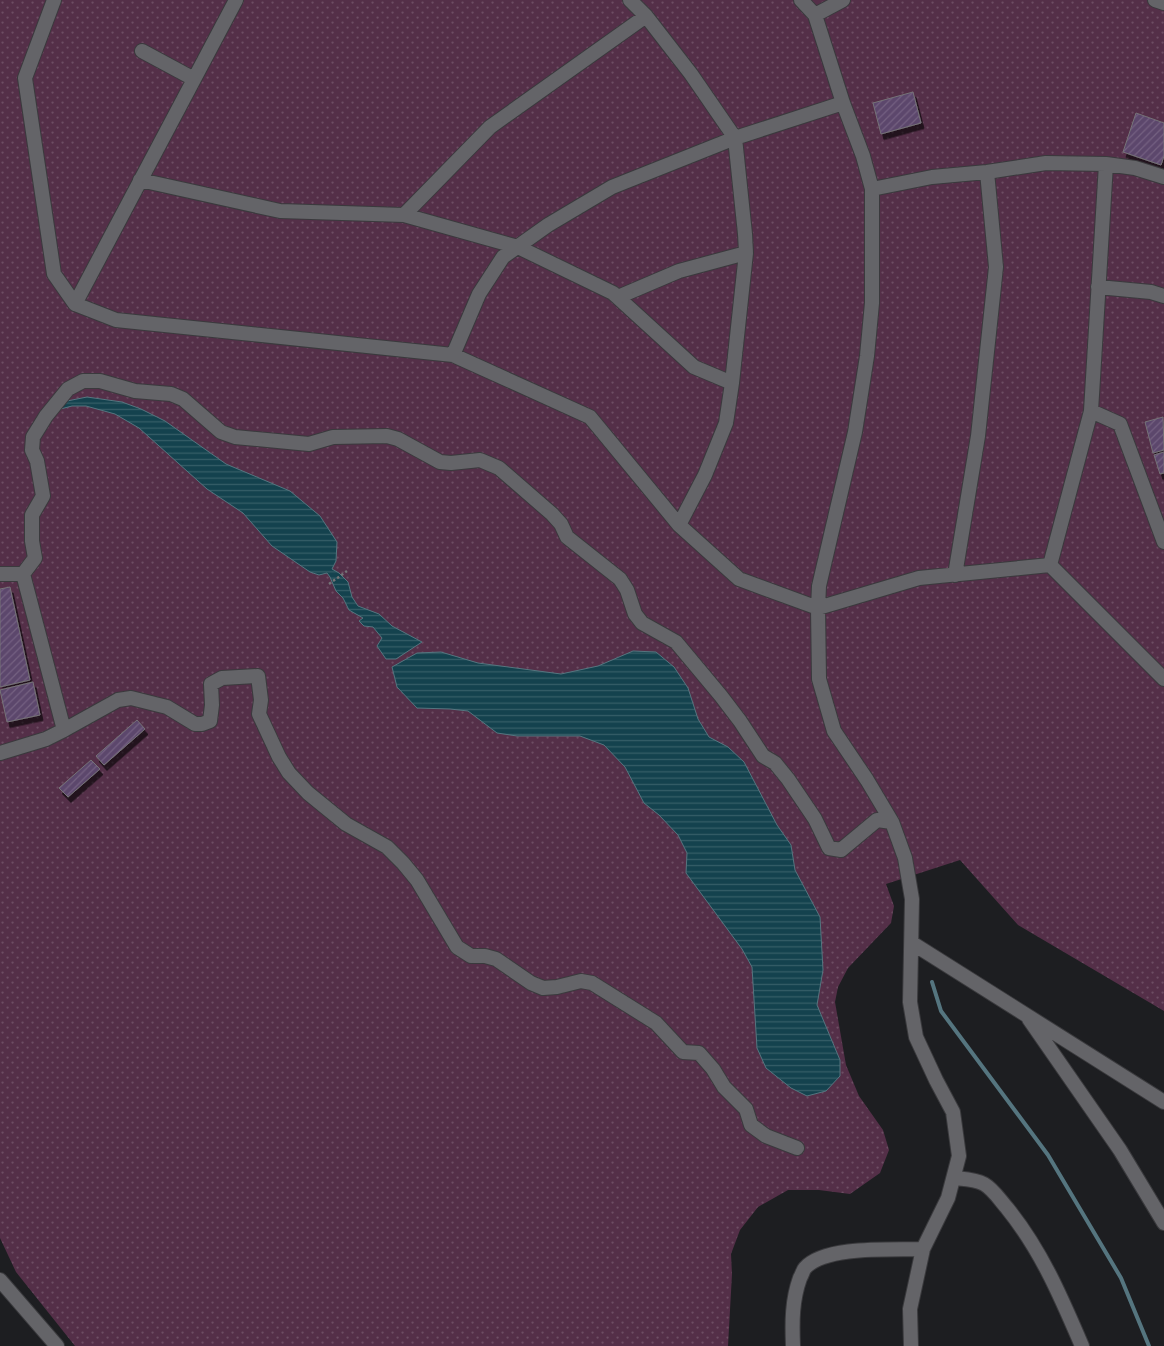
<svg xmlns="http://www.w3.org/2000/svg" width="1164" height="1346" font-family="'Open Sans',sans-serif">
  <style>
    .grass { fill: url(#grass-dots) }
    .water { fill: url(#water-rules); stroke: #55757f }
    .lines { fill: none; stroke-linecap: round; stroke-linejoin: round }
    .stream { stroke: #55757f; stroke-width: 4 }
    .building { fill: url(#building-hatch); stroke: #757377; filter: url(#shadow) }
    .minor-casing { stroke: #3a3a3d; stroke-width: 16 }
    .path { stroke: #757578; stroke-width: 2.5; stroke-dasharray: 2.5 2.5; stroke-linecap: butt }
    .minor { stroke: #646468; stroke-width: 14 }
  </style>
  <defs>
    <pattern id="grass-dots" width="8" height="8" patternUnits="userSpaceOnUse" patternTransform="scale(1.25)"><rect width="8" height="8" fill="#542f48"/><path d="M2 2h.1M6 6h.1" fill="none" stroke="#6d4d63" stroke-width="1.8" stroke-linecap="round"/></pattern>
    <pattern id="water-rules" width="6" height="5" patternUnits="userSpaceOnUse" patternTransform="scale(1.25)"><rect width="6" height="5" fill="#14424e"/><path d="M0 2.5h6" fill="none" stroke="#365e68"/></pattern>
    <pattern id="building-hatch" width="6" height="6" patternUnits="userSpaceOnUse" patternTransform="scale(1.25)"><rect width="6" height="6" fill="#5c466c"/><path d="M-1 1l2-2M0 6l6-6M5 7l2-2" fill="none" stroke="#746181"/></pattern>
    <filter id="shadow"><feDropShadow dx="3" dy="5.5" stdDeviation="0" flood-color="#0009"/></filter>
  </defs>
  <rect width="100%" height="100%" fill="#1d1e21"/>
  <!-- grass -->
  <path class="grass" d="M 0,0 L 1164,0 L 1164,1011 L 1018,925 L 960,860 L 886,884 L 894,906 L 891,923 L 848,968 L 838,987 L 835,1002 L 846,1065 L 859,1096 L 883,1130 L 889,1150 L 880,1173 L 850,1194 L 819,1190 L 788,1190 L 758,1207 L 740,1230 L 731,1254 L 732,1274 L 728,1346 L 75,1346 L 16,1272 L 0,1238 Z"/>
  <!-- water -->
  <path class="water" d="M 87,397 L 122,402 L 141,409 L 165,421 L 226,464 L 290,491 L 320,516 L 337,542 L 336,561 L 332,569 L 339,573 L 348,582 L 352,597 L 358,606 L 379,614 L 392,626 L 422,642 L 396,659 L 386,659 L 377,646 L 382,638 L 373,627 L 364,626 L 359,621 L 363,618 L 349,610 L 343,598 L 336,591 L 330,577 L 327,573 L 319,575 L 310,572 L 272,546 L 243,513 L 207,489 L 139,428 L 115,414 L 86,406 L 72,406 L 53,411 L 67,401 Z
    M 633,651 L 656,652 L 674,667 L 688,688 L 698,719 L 709,737 L 728,747 L 744,762 L 777,825 L 791,845 L 795,870 L 820,917 L 823,970 L 817,1005 L 840,1060 L 840,1076 L 826,1091 L 807,1096 L 791,1088 L 766,1068 L 757,1048 L 752,967 L 742,949 L 686,873 L 687,853 L 678,835 L 659,815 L 644,803 L 625,767 L 604,745 L 580,736 L 517,736 L 497,733 L 468,711 L 450,709 L 417,708 L 397,687 L 392,667 L 417,653 L 441,652 L 478,663 L 561,674 L 598,666 Z"/>
  <g class="lines">
    <!-- stream -->
    <path class="stream" d="M 932,982 L 941,1011 L 1048,1155 L 1121,1278 L 1149,1346"/>
  </g>
  <!-- building -->
  <path class="building" d="M 913,92 L 921,123 L 881,134 L 873,103 Z
    M 1136,113 L 1164,123 L 1164,156 L 1161,165 L 1123,152 Z
    M 1163,417 L 1164,450 L 1153,453 L 1145,422 Z
    M 1164,452 L 1164,473 L 1160,474 L 1154,455 Z
    M 10,587 L 30,680 L 0,687 L 0,589 Z
    M 33,682 L 40,715 L 7,722 L 0,690 Z
    M 137,720 L 145,729 L 104,765 L 96,756 Z
    M 91,760 L 100,769 L 68,797 L 59,788 Z"/>
  <g class="lines">
    <!-- minor casing -->
    <g class="minor-casing">
      <path id="minor" d="M 54,0 L 25,78 L 54,274 L 75,304 L 116,320 L 453,355 L 590,417 L 679,525 L 739,579 L 818,608 L 919,578 L 1050,565 L 1164,679
        M 630,0 L 646,16 L 691,74 L 735,138 L 745,234 L 746,253 L 732,383 L 726,423 L 705,475 L 679,525
        M 801,0 L 815,15 L 843,103 L 863,156 L 872,189 L 872,303 L 867,356 L 855,432 L 819,586 L 818,608 L 819,679 L 834,731 L 867,780 L 892,822 L 905,858 L 912,899 L 910,1002 L 916,1037 L 936,1080 L 953,1112 L 959,1156 L 948,1198 L 923,1249 L 910,1309 L 911,1346
        M 1155,0 L 1164,3
        M 815,15 L 843,0
        M 142,51 L 194,79
        M 140,180 L 280,211 L 404,215 L 518,247 L 613,293 L 694,367 L 732,383
        M 872,189 L 932,177 L 987,172 L 1046,163 L 1106,164 L 1135,168 L 1164,177
        M 404,215 L 490,127 L 646,16
        M 1098,287 L 1151,292 L 1164,296
        M 618,297 L 679,271 L 746,253
        M 75,304 L 236,0
        M 453,355 L 479,294 L 503,257 L 548,225 L 612,187 L 735,138 L 843,103
        M 1091,411 L 1120,424 L 1164,542
        M 1050,565 L 1091,411 L 1106,164
        M 0,574 L 23,574 L 64,730 L 46,739 L 0,753
        M 23,574 L 35,558 L 32,541 L 32,515 L 43,496 L 37,461 L 32,450 L 33,437 L 46,416 L 68,389 L 83,381 L 100,381 L 135,391 L 171,394 L 183,399 L 221,432 L 235,437 L 309,444 L 333,437 L 387,436 L 398,439 L 440,462 L 451,463 L 480,460 L 499,468 L 552,514 L 561,524 L 567,537 L 620,579 L 627,590 L 635,614 L 642,623 L 676,642 L 721,696 L 740,721 L 763,756 L 775,763 L 788,779 L 815,819 L 829,848 L 841,850 L 877,820 L 892,822
        M 955,575 L 978,436 L 996,267 L 987,172
        M 64,730 L 118,700 L 131,698 L 167,707 L 195,724 L 202,724 L 210,721 L 212,705 L 211,684 L 222,678 L 258,676 L 261,700 L 259,714 L 279,757 L 289,773 L 308,793 L 346,824 L 387,847 L 403,863 L 417,880 L 457,947 L 471,956 L 485,956 L 496,959 L 531,983 L 543,988 L 557,987 L 581,981 L 592,983 L 656,1023 L 683,1052 L 699,1053 L 713,1069 L 724,1087 L 746,1109 L 751,1125 L 766,1136 L 797,1148
        M 912,943 L 1164,1102
        M 1029,1019 L 1120,1150 L 1164,1223
        M 954,1178 C 963,1179 975,1179 984,1184 C 993,1189 1000,1200 1007,1208 C 1041,1250 1061,1297 1082,1346
        M 0,1280 L 57,1346
        M 793,1346 C 792,1322 792,1300 800,1278 C 802,1275 803,1270 805,1268 C 825,1245 894,1250 923,1249"/>
    </g>
    <!-- path -->
    <path class="path" d="M 329,584 L 347,571"/>
    <!-- minor -->
    <use href="#minor" class="minor"/>
  </g>
</svg>
